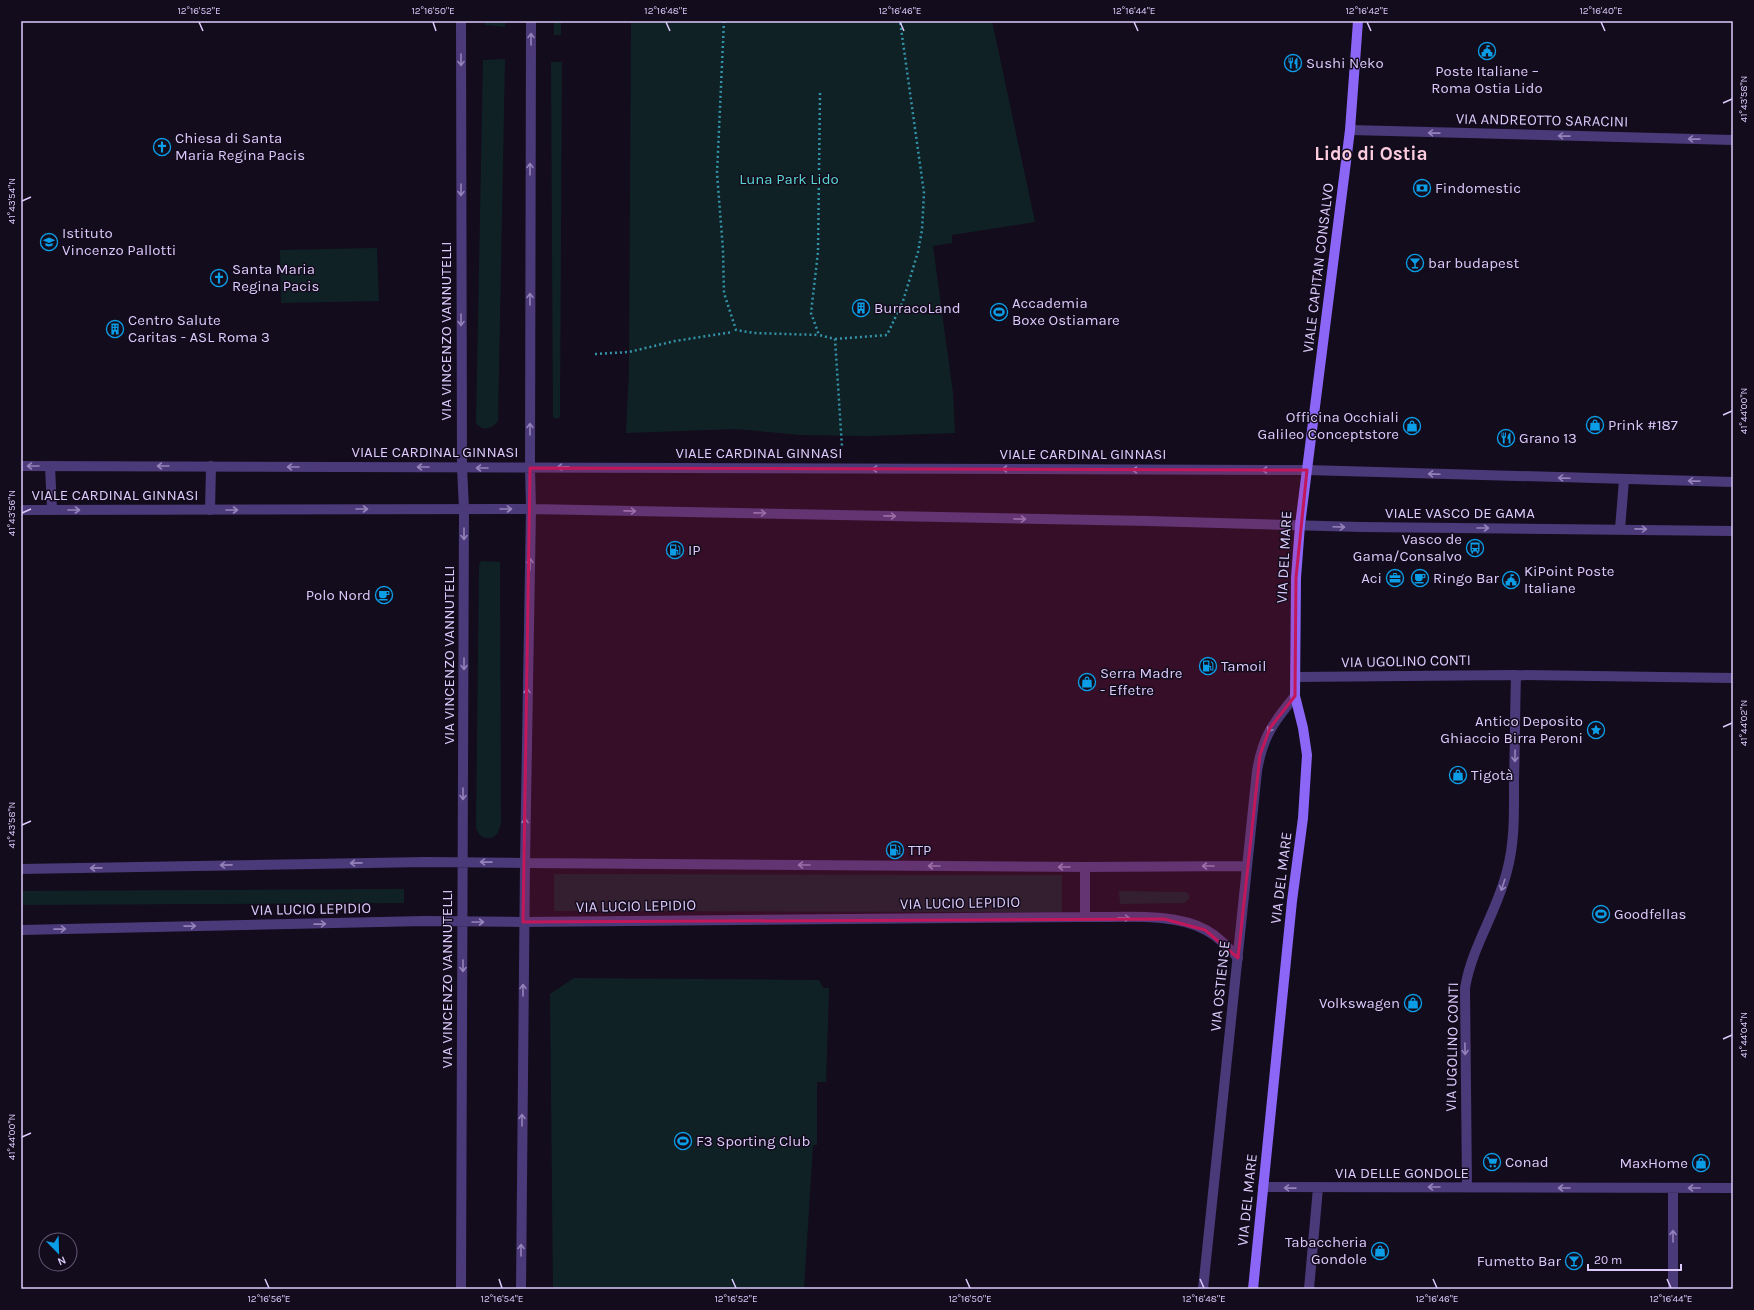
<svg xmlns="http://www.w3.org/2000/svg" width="1754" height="1310" font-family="Karla,sans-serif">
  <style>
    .green { fill: #102126 }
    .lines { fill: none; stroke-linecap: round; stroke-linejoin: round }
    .path { stroke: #3393a8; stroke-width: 2.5; stroke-dasharray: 2 3; stroke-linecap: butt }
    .minor { stroke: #4b3a79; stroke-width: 10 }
    .tertiary { stroke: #4b3a79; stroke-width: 10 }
    .secondary { stroke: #8c66f7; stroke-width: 10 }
    .oneway { stroke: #9482ba }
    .marked { fill: #c2185b; fill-opacity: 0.2; stroke: #c2185b; stroke-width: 3; stroke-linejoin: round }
    .ticks { fill: none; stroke: #dccafc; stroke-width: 1.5 }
    .labels { text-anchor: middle; stroke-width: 3; stroke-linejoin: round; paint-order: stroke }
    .poi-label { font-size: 15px; fill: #dccafc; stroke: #130c1c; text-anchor: start }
    .street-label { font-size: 15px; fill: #dccafc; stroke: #130c1c }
    .park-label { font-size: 15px; fill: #5bd7d6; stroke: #130c1c }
    .district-label { font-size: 19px; font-weight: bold; fill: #fcccdf; stroke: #130c1c }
    .neatline { fill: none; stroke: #dccafc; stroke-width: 1.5 }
    .ticks-label { font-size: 10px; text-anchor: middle; fill: #dccafc }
  </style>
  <rect width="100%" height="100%" fill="#130c1c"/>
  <!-- green -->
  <path class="green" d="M 485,21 L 505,21 L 505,27 L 485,25 Z
    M 554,21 L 561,21 L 561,35 L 554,35 Z
    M 631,21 L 992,21 L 1035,222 L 952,235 L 952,243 L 933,246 L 953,393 L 955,433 L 869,436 L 801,435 L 736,429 L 626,433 L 629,371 Z
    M 505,59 L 498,421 C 492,429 483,432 476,423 L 483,60 Z
    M 551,62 L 562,62 L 560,417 L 556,419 L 553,417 Z
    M 377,248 L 379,301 L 281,303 L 280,250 Z
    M 481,561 L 500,562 L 501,823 L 498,833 L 492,838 C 483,838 479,837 476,828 L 479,566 Z
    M 554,874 L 1062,875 L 1062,912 L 554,911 Z
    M 404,889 L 404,903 L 21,905 L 21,891 Z
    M 1119,891 L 1184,892 L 1188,893 L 1190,898 L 1184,903 L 1120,904 Z
    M 574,978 L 819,980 L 823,988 L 829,988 L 826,1082 L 817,1082 L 817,1145 L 813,1145 L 804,1289 L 553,1289 L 550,994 Z"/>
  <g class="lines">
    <!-- path -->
    <path class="path" d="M 724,21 L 717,173 L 723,250 L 724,293 L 736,330 L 754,333 L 819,335
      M 820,93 L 818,252 L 811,313 L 819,335 L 835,339 L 842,447
      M 835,339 L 887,335 L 903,301 L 918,252 L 922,230 L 924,193 L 900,21
      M 595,354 L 629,352 L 675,341 L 733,332"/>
    <!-- minor -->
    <path class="minor" d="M 461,21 L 462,467 L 464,509 L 461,1289
      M 1350,130 L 1733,140
      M 50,466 L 52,510
      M 530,468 L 531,21
      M 210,510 L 211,466
      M 1620,529 L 1624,480
      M 1296,677 L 1516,675 L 1733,678
      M 1085,867 L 1085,917
      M 21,869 L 425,862 L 525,863 L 521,1289
      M 21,930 L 425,921 L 523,922 L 1085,917 C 1122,918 1173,912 1206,930 C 1219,937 1228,947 1238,958
      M 1263,1187 L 1733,1188
      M 1467,1187 L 1465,988 C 1472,946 1497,912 1507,871 C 1515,842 1514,811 1514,781 C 1515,746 1515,710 1516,675
      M 1309,1289 L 1318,1188
      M 1673,1289 L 1673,1188"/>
    <!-- tertiary -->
    <path class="tertiary" d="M 21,466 L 1307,470 L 1733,482
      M 530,468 L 531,509 L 525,863 L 1085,867 L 1247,866
      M 21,510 L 531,509 L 1148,521 L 1361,527 L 1733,531
      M 1203,1289 L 1257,771 C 1263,736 1273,723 1295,696"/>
    <!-- secondary -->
    <path class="secondary" d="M 1253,1289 L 1292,901 L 1303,818 L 1307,755 L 1303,728 L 1295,696 L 1296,578 L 1300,525 L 1350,130 L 1358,21"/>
  </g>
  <!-- one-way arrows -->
  <defs><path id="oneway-shaft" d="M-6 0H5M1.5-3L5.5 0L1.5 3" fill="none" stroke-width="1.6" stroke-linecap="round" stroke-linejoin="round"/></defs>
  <g class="oneway">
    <use href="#oneway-shaft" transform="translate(531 39) rotate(-90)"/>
    <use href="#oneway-shaft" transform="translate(461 60) rotate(90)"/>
    <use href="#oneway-shaft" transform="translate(1434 133) rotate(-179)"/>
    <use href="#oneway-shaft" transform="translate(1564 136) rotate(-179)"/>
    <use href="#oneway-shaft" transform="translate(1694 139) rotate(-179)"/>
    <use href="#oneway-shaft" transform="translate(530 169) rotate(-90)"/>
    <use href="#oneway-shaft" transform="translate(461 190) rotate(90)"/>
    <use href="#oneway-shaft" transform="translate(530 299) rotate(-90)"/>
    <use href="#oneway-shaft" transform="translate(461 320) rotate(90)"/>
    <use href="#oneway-shaft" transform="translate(530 429) rotate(-90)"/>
    <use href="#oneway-shaft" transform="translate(33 466) rotate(-180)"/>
    <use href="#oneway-shaft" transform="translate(163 466) rotate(-180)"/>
    <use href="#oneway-shaft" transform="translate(293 467) rotate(-180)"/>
    <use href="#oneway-shaft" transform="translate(423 467) rotate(-180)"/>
    <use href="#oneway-shaft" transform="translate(563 467) rotate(178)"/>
    <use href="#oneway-shaft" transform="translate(482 468) rotate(-180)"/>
    <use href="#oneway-shaft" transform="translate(878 469) rotate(-180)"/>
    <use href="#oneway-shaft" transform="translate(1008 469) rotate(-180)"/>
    <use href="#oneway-shaft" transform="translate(1138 470) rotate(-180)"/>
    <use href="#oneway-shaft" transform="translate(1268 470) rotate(-180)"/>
    <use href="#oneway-shaft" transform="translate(1434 474) rotate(-178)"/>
    <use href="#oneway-shaft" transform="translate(1564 478) rotate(-178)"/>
    <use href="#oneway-shaft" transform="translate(1694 481) rotate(-179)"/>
    <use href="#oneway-shaft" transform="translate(362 509)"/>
    <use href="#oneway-shaft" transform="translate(506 509)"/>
    <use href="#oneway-shaft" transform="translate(74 510)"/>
    <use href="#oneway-shaft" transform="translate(232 510)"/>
    <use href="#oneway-shaft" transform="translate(630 511) rotate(1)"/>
    <use href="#oneway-shaft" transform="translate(760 513) rotate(1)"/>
    <use href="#oneway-shaft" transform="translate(890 516) rotate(1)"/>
    <use href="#oneway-shaft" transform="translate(1020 519) rotate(1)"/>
    <use href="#oneway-shaft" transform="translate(1339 527) rotate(2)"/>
    <use href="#oneway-shaft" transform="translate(1483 528)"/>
    <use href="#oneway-shaft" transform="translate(1641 529) rotate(1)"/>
    <use href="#oneway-shaft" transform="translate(464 534) rotate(90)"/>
    <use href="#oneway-shaft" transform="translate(530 564) rotate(-89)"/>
    <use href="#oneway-shaft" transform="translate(464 664) rotate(90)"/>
    <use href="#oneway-shaft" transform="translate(527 694) rotate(-89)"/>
    <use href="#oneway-shaft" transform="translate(1271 727) rotate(122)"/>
    <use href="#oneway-shaft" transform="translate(1515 756) rotate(91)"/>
    <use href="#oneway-shaft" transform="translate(463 794) rotate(90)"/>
    <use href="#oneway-shaft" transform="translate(525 824) rotate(-89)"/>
    <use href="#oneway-shaft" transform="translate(486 862) rotate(-179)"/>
    <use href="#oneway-shaft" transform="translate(356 863) rotate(179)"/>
    <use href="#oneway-shaft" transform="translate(226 865) rotate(179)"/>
    <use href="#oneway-shaft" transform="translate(804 865) rotate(-180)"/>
    <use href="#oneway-shaft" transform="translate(934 866) rotate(-180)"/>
    <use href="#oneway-shaft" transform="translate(1208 866) rotate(180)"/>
    <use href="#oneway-shaft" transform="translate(1064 867) rotate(-180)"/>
    <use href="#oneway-shaft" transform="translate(96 868) rotate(179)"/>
    <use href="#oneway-shaft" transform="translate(1503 885) rotate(108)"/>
    <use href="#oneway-shaft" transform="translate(1124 918) rotate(1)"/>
    <use href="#oneway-shaft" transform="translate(478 922)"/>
    <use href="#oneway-shaft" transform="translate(320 924) rotate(-1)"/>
    <use href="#oneway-shaft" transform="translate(190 926) rotate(-1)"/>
    <use href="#oneway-shaft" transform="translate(60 929) rotate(-1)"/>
    <use href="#oneway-shaft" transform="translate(463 966) rotate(90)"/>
    <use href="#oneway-shaft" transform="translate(523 990) rotate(-90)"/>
    <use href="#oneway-shaft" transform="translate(1465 1049) rotate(89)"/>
    <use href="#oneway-shaft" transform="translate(522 1120) rotate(-90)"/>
    <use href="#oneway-shaft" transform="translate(1434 1187) rotate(180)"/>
    <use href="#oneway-shaft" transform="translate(1290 1188) rotate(-179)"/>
    <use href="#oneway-shaft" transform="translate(1564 1188) rotate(-180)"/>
    <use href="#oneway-shaft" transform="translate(1694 1188) rotate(180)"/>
    <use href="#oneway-shaft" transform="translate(1673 1236) rotate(-90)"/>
    <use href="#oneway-shaft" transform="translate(521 1250) rotate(-90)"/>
  </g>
  <!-- marked area -->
  <path class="marked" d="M 530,468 L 1307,470 L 1296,578 L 1295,696 L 1270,728 L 1260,755 L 1238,958 L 1205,930 L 1164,919 L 523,922 Z"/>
  <!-- ticks -->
  <path class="ticks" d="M 199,22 L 203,31M 433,22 L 436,31M 666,22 L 670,31M 900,22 L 904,31M 1134,22 L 1138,31M 1367,22 L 1371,31M 1601,22 L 1605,31M 1723,103 L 1732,99M 22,201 L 31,197M 1723,415 L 1732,411M 22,513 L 31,509M 1723,727 L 1732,723M 22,825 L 31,821M 1723,1039 L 1732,1035M 22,1137 L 31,1133M 265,1279 L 269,1288M 499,1279 L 502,1288M 732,1279 L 736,1288M 966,1279 L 970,1288M 1200,1279 L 1204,1288M 1433,1279 L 1437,1288M 1667,1279 L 1671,1288"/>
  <!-- icons -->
  <defs>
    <g id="civic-ring" transform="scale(0.9)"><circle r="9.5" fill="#130c1c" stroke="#0c9de7" stroke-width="1.5"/><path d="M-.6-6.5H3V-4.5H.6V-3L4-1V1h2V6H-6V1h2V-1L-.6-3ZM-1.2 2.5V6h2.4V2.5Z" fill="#0c9de7"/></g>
    <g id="restaurant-ring" transform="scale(0.9)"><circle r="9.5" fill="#130c1c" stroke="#0c9de7" stroke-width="1.5"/><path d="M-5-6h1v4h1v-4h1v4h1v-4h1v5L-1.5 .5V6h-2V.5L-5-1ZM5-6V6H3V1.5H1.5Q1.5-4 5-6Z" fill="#0c9de7"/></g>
    <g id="church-ring" transform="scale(0.9)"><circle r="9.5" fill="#130c1c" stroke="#0c9de7" stroke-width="1.5"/><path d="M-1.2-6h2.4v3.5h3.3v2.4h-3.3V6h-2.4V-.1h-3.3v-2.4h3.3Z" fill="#0c9de7"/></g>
    <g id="bank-ring" transform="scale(0.9)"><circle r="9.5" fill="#130c1c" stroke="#0c9de7" stroke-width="1.5"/><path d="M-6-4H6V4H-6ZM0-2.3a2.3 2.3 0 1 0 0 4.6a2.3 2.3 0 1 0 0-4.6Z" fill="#0c9de7"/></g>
    <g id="school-ring" transform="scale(0.9)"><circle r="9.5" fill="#130c1c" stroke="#0c9de7" stroke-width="1.5"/><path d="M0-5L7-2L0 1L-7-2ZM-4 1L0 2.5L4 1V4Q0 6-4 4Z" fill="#0c9de7"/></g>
    <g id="bar-ring" transform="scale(0.9)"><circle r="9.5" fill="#130c1c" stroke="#0c9de7" stroke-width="1.5"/><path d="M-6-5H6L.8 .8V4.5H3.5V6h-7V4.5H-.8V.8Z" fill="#0c9de7"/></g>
    <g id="building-ring" transform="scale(0.9)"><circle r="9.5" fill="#130c1c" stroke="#0c9de7" stroke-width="1.5"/><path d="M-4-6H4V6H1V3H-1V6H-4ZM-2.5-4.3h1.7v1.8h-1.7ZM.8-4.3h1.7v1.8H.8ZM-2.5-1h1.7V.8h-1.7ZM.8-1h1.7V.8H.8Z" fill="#0c9de7"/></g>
    <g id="stadium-ring" transform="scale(0.9)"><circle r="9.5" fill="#130c1c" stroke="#0c9de7" stroke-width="1.5"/><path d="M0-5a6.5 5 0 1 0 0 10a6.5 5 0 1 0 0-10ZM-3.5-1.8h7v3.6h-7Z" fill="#0c9de7"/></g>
    <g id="shop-ring" transform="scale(0.9)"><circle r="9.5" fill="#130c1c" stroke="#0c9de7" stroke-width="1.5"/><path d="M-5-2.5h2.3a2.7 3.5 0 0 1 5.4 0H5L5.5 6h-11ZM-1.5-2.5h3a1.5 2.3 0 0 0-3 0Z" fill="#0c9de7"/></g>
    <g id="bus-ring" transform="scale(0.9)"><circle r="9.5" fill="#130c1c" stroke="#0c9de7" stroke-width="1.5"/><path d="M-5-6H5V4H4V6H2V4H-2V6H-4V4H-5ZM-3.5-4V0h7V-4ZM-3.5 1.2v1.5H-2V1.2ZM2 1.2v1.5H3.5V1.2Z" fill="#0c9de7"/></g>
    <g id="fuel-ring" transform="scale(0.9)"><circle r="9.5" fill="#130c1c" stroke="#0c9de7" stroke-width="1.5"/><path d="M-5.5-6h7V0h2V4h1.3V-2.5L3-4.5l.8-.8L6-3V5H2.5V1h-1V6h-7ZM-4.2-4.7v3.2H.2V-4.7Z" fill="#0c9de7"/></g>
    <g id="office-ring" transform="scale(0.9)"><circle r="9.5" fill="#130c1c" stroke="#0c9de7" stroke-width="1.5"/><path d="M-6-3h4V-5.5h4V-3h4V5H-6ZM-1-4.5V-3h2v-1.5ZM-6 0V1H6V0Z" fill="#0c9de7"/></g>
    <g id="cafe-ring" transform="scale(0.9)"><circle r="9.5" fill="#130c1c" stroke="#0c9de7" stroke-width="1.5"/><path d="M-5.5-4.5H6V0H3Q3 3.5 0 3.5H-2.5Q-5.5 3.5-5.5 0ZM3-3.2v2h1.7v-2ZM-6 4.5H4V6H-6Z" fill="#0c9de7"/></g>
    <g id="sight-ring" transform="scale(0.9)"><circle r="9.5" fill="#130c1c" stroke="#0c9de7" stroke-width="1.5"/><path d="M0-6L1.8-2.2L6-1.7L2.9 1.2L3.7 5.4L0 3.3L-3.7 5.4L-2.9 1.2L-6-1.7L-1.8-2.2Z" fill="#0c9de7"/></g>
    <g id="supermarket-ring" transform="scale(0.9)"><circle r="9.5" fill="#130c1c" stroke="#0c9de7" stroke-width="1.5"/><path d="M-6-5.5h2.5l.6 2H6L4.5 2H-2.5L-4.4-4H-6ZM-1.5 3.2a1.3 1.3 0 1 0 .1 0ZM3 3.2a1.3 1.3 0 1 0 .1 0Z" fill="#0c9de7"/></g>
  </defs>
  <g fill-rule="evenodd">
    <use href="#civic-ring" x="1487" y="51"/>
    <use href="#restaurant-ring" x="1293" y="63"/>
    <use href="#church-ring" x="162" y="147"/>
    <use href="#bank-ring" x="1422" y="188"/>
    <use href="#school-ring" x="49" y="242"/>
    <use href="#bar-ring" x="1415" y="263"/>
    <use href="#church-ring" x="219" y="278"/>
    <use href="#building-ring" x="861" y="308"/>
    <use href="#stadium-ring" x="999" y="312"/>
    <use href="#building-ring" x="115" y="329"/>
    <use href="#shop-ring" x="1595" y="425"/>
    <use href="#shop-ring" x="1412" y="426"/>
    <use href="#restaurant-ring" x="1506" y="438"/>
    <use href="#bus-ring" x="1475" y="548"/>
    <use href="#fuel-ring" x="675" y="550"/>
    <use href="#office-ring" x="1395" y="578"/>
    <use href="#cafe-ring" x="1420" y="578"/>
    <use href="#civic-ring" x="1511" y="580"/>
    <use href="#cafe-ring" x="384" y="595"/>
    <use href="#fuel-ring" x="1208" y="666"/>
    <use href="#shop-ring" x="1087" y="682"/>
    <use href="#sight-ring" x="1596" y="730"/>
    <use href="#shop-ring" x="1458" y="775"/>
    <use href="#fuel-ring" x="895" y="850"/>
    <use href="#stadium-ring" x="1601" y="914"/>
    <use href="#shop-ring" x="1413" y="1003"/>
    <use href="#stadium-ring" x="683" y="1141"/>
    <use href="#supermarket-ring" x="1492" y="1162"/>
    <use href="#shop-ring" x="1701" y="1163"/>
    <use href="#shop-ring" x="1380" y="1251"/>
    <use href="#bar-ring" x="1574" y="1261"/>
  </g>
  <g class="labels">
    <!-- poi labels -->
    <g class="poi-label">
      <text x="1306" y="68">Sushi Neko</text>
      <text x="1487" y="76" text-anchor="middle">Poste Italiane –<tspan x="1487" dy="17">Roma Ostia Lido</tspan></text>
      <text x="175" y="143">Chiesa di Santa<tspan x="175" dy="17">Maria Regina Pacis</tspan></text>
      <text x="1435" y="193">Findomestic</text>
      <text x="62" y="238">Istituto<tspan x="62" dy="17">Vincenzo Pallotti</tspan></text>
      <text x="1428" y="268">bar budapest</text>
      <text x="232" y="274">Santa Maria<tspan x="232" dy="17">Regina Pacis</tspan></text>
      <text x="1012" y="308">Accademia<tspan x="1012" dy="17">Boxe Ostiamare</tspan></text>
      <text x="874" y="313">BurracoLand</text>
      <text x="128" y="325">Centro Salute<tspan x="128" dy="17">Caritas - ASL Roma 3</tspan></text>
      <text x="1399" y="422" text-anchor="end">Officina Occhiali<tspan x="1399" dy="17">Galileo Conceptstore</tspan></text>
      <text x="1608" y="430">Prink #187</text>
      <text x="1519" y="443">Grano 13</text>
      <text x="1462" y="544" text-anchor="end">Vasco de<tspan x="1462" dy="17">Gama/Consalvo</tspan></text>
      <text x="688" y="555">IP</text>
      <text x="1524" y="576">KiPoint Poste<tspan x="1524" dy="17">Italiane</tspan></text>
      <text x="1382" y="583" text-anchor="end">Aci</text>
      <text x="1433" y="583">Ringo Bar</text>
      <text x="371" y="600" text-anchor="end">Polo Nord</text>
      <text x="1221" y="671">Tamoil</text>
      <text x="1100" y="678">Serra Madre<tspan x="1100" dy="17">- Effetre</tspan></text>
      <text x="1583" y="726" text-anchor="end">Antico Deposito<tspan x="1583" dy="17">Ghiaccio Birra Peroni</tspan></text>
      <text x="1471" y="780">Tigotà</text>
      <text x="908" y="855">TTP</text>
      <text x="1614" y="919">Goodfellas</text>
      <text x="1400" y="1008" text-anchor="end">Volkswagen</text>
      <text x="696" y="1146">F3 Sporting Club</text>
      <text x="1505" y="1167">Conad</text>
      <text x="1688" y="1168" text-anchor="end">MaxHome</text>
      <text x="1367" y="1247" text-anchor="end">Tabaccheria<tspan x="1367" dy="17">Gondole</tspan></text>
      <text x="1561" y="1266" text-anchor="end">Fumetto Bar</text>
    </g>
    <!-- street labels -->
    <g class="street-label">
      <text transform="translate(1542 120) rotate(1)" y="5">VIA ANDREOTTO SARACINI</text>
      <text transform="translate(1318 268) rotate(-83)" y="5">VIALE CAPITAN CONSALVO</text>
      <text transform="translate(446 331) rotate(-90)" y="5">VIA VINCENZO VANNUTELLI</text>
      <text x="435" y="457">VIALE CARDINAL GINNASI</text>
      <text x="759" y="458">VIALE CARDINAL GINNASI</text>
      <text x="1083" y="459">VIALE CARDINAL GINNASI</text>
      <text x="115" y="500">VIALE CARDINAL GINNASI</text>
      <text x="1460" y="518">VIALE VASCO DE GAMA</text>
      <text transform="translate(1284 557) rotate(-87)" y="5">VIA DEL MARE</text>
      <text transform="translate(449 655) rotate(-90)" y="5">VIA VINCENZO VANNUTELLI</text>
      <text transform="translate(1406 661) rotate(-1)" y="5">VIA UGOLINO CONTI</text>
      <text transform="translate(1281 878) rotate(-83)" y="5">VIA DEL MARE</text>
      <text transform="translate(960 903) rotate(-1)" y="5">VIA LUCIO LEPIDIO</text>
      <text transform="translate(636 906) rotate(-1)" y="5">VIA LUCIO LEPIDIO</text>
      <text transform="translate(311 909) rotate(-1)" y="5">VIA LUCIO LEPIDIO</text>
      <text transform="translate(447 979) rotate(-90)" y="5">VIA VINCENZO VANNUTELLI</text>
      <text transform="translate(1220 986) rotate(-84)" y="5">VIA OSTIENSE</text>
      <text transform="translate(1452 1047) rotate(-89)" y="5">VIA UGOLINO CONTI</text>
      <text x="1402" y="1178">VIA DELLE GONDOLE</text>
      <text transform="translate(1247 1200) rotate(-84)" y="5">VIA DEL MARE</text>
    </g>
    <!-- park labels -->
    <g class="park-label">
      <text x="789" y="184">Luna Park Lido</text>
    </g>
    <!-- district labels -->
    <g class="district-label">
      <text x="1371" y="160">Lido di Ostia</text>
    </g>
  </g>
  <!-- border -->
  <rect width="1754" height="1310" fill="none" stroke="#130c1c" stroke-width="44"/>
  <!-- north arrow -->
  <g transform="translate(58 1252) rotate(157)"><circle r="19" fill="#130c1c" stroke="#635876"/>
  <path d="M0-3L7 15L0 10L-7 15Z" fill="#0c9de7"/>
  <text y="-6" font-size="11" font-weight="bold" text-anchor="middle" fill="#dccafc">N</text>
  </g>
  <!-- scale -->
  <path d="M1588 1264v6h93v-6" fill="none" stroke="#dccafc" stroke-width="2"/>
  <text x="1594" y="1264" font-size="12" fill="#dccafc" stroke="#130c1c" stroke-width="3" paint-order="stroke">20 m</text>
  <rect x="22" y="22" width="1710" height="1266" class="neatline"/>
  <g class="ticks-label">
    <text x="199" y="14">12°16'52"E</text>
    <text x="433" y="14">12°16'50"E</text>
    <text x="666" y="14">12°16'48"E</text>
    <text x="900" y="14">12°16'46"E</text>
    <text x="1134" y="14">12°16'44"E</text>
    <text x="1367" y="14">12°16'42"E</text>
    <text x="1601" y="14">12°16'40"E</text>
    <text transform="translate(1743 99) rotate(-90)" y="4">41°43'58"N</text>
    <text transform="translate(11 201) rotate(-90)" y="4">41°43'54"N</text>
    <text transform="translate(1743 411) rotate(-90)" y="4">41°44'00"N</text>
    <text transform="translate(11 513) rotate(-90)" y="4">41°43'56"N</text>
    <text transform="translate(1743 723) rotate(-90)" y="4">41°44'02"N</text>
    <text transform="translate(11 825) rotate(-90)" y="4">41°43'58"N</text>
    <text transform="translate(1743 1035) rotate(-90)" y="4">41°44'04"N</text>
    <text transform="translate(11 1137) rotate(-90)" y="4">41°44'00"N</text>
    <text x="269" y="1302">12°16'56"E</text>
    <text x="502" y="1302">12°16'54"E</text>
    <text x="736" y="1302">12°16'52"E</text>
    <text x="970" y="1302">12°16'50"E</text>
    <text x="1204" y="1302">12°16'48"E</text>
    <text x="1437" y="1302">12°16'46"E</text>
    <text x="1671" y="1302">12°16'44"E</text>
  </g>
</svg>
